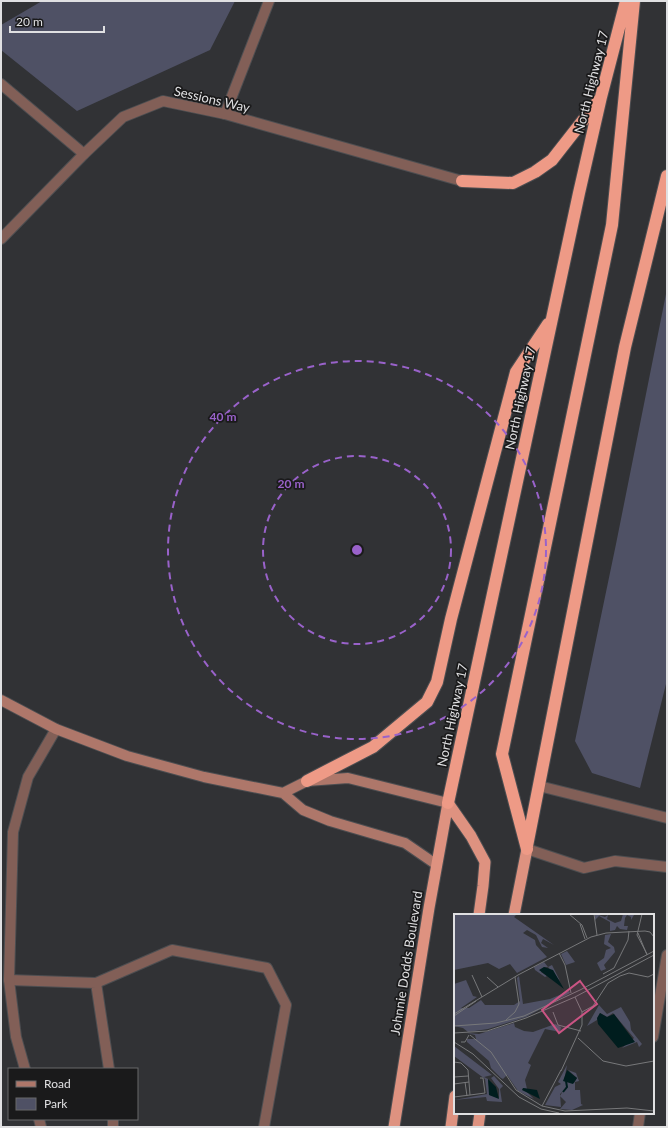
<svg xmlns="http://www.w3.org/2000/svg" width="668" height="1128" font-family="Lato,sans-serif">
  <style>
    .green { fill: #4f5165 }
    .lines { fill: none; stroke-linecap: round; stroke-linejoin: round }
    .service-casing { stroke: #4d4e51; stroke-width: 12 }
    .minor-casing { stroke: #4d4e51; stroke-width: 12 }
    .tertiary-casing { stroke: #4d4e51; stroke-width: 12 }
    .secondary-casing { stroke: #4d4e51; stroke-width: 12 }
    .trunk-casing { stroke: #4d4e51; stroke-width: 13 }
    .motorway-casing { stroke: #4d4e51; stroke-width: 14 }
    .service { stroke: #825f57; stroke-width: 10 }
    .minor { stroke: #825f57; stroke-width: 10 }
    .tertiary { stroke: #825f57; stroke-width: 10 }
    .secondary { stroke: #ae776a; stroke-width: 10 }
    .trunk { stroke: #de9280; stroke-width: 11 }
    .motorway { stroke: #ee9a86; stroke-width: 12 }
    .ring { fill: none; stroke: #9962ca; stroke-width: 2; stroke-dasharray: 7 5 }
    .labels { text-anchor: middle; stroke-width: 3.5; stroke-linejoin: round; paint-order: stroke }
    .street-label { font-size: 13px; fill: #e0e0e2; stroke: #1a1a1b }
    .inset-river { fill: none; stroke: #001d1e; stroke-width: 2 }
    .inset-road { fill: none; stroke: #77787a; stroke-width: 1 }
    .view { fill: #cb5484; fill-opacity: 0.15; stroke: #cb5484; stroke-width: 2 }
    .inset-edge { fill: none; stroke: #e0e0e2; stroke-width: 2 }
    .centre { fill: #9962ca; stroke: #1a1a1b; stroke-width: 2 }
    .ring-label { font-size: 12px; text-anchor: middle; font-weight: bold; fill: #9962ca; stroke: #1a1a1b; stroke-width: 3.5; stroke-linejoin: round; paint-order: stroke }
  </style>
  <rect width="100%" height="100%" fill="#313235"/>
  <!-- green -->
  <path class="green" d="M 42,1 L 235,1 L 210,50 L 77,111 L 1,50 L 1,25 Z
    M 667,289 L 667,680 L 640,788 L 592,773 L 575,741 L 616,544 Z"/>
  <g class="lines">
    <!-- service casing -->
    <g class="service-casing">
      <path id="service" d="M 1,84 L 84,154
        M 225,114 L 269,1
        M 9,980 L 96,983 L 172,950 L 267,968 L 286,1005 L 264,1127
        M 96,983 L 109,1069
        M 653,1037 L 667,955
        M 113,1119 L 113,1127
        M 638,1127 L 640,1113"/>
    </g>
    <!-- minor casing -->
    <g class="minor-casing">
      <path id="minor" d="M 1,239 L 84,154 L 123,117 L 163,101 L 225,114 L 462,181"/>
    </g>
    <!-- tertiary casing -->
    <g class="tertiary-casing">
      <path id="tertiary" d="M 539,786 L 667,818
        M 527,849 L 584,868 L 615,861 L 667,867
        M 25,1069 L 16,1037 L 9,980 L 13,832 L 28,777 L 56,729
        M 39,1119 L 41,1127"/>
    </g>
    <!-- secondary casing -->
    <g class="secondary-casing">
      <path id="secondary" d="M 1,700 L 56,729 L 127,756 L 204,777 L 283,793 L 303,810 L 330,821 L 405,843 L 437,865
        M 283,793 L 307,781 L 348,778 L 448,803"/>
    </g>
    <!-- trunk casing -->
    <g class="trunk-casing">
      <path id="trunk" d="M 448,803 L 471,836 L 485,862 L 483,886 L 479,915
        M 514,915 L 527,849
        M 394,1127 L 429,908 L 448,803
        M 451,1127 L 455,1096
        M 478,1127 L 480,1113"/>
    </g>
    <!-- motorway casing -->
    <g class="motorway-casing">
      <path id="motorway" d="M 462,181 L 513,183 L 535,172 L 552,160 L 599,100
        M 307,781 L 373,747 L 427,702 L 437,682 L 451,619 L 516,372 L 548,324
        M 448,803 L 579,193 L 601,97 L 626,1
        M 527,846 L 625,347 L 667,176
        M 527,849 L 502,754 L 612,225 L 634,1"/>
    </g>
    <!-- service -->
    <use href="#service" class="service"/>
    <!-- minor -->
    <use href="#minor" class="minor"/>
    <!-- tertiary -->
    <use href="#tertiary" class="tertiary"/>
    <!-- secondary -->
    <use href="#secondary" class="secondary"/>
    <!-- trunk -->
    <use href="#trunk" class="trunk"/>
    <!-- motorway -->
    <use href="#motorway" class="motorway"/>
  </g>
  <!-- distance rings -->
  <g class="ring">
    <circle cx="357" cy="550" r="94"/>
    <circle cx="357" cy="550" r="189"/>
  </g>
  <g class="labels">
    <!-- street labels -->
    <g class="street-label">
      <text transform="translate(591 82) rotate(-76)" y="5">North Highway 17</text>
      <text transform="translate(212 99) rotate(13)" y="5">Sessions Way</text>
      <text transform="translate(520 398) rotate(-78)" y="5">North Highway 17</text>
      <text transform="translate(452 715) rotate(-78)" y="5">North Highway 17</text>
      <text transform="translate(406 963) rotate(-81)" y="5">Johnnie Dodds Boulevard</text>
    </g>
  </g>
  <!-- overview -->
  <g transform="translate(454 914)">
    <rect width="200" height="200" fill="#313235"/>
    <path d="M 0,0 L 63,0 L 60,3 L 100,31 L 89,25 L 87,29 L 94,34 L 88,33 L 82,21 L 73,16 L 69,19 L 81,26 L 82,31 L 93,43 L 63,59 L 56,50 L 45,55 L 34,49 L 0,56 ZM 141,0 L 151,3 L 154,1 L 153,5 L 161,9 L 167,7 L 169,0 L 180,1 L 177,6 L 177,3 L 173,1 L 171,4 L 170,12 L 174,12 L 173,16 L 166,15 L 163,12 L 161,16 L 156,17 L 156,8 L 145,2 L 141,6 ZM 157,20 L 154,28 L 160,33 L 161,38 L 150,51 L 152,55 L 147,57 L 143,49 L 150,44 L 152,36 L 157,34 L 150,30 L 151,21 ZM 113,37 L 121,48 L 112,51 L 107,40 ZM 90,48 L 94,53 L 98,51 L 106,67 L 94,53 L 90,53 L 87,58 L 93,62 L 91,63 L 81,56 L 80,53 ZM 65,62 L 69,90 L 96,85 L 115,77 L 116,79 L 72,103 L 34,115 L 14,118 L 9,114 L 0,112 L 0,70 L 12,66 L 19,82 L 23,83 L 7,94 L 15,94 L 27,86 L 31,91 L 60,91 L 66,87 L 63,64 ZM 145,91 L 153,100 L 167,93 L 176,108 L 177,116 L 188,130 L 185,133 L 183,128 L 168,134 L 180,124 L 159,99 L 153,103 L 146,99 L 143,106 L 133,112 ZM 60,109 L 61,113 L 70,117 L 79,118 L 101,110 L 107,113 L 106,118 L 91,115 L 74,149 L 77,151 L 71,166 L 73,175 L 69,174 L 80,185 L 64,177 L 53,161 L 49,165 L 47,164 L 37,154 L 35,147 L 13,128 L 13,125 L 22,125 L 21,121 L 13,119 L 25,120 ZM 0,132 L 38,161 L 30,163 L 34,165 L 36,181 L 45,184 L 45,175 L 37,164 L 40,162 L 49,172 L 46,175 L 48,188 L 33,187 L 32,183 L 0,186 L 33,180 L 31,165 L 0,142 ZM 113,151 L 110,167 L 120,169 L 123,164 L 114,156 L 122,159 L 125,167 L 121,168 L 121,176 L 126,176 L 127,190 L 129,191 L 118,196 L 106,195 L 112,188 L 106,182 L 109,177 L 106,180 L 107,193 L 91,191 L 101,173 L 107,170 L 104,168 Z" fill="#4f5165"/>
    <path d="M 90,53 L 99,56 L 110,75 L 85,56 ZM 146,99 L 153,103 L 160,100 L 181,128 L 164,134 L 144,110 L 143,104 ZM 113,156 L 123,164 L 119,170 L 109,167 ZM 34,165 L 42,173 L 45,185 L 35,181 ZM 69,174 L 83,176 L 86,185 L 68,176 Z" fill="#001d1e"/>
    <path class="inset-river" d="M 109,178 L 113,173 L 112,167"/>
    <path class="inset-road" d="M 115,0 L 128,11 L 133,24M 140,0 L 143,21M 188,0 L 183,21 L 193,40M 126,10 L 131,25M 184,19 L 193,41M 105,39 L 111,51 L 117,79M 149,60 L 160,54 L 174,26 L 175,17M 18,61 L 28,83M 33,63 L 44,73M 99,98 L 104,111 L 127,117M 128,98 L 139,92 L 154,69 L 166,62 L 175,59 L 194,63 L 200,60M 0,100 L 64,61 L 137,23 L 152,19 L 191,17 L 196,18 L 200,23M 0,102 L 22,87M 52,106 L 61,98 L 65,90 L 61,63M 0,112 L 42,109 L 70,102 L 126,76 L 200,37M 0,119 L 33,117 L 72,104 L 121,83 L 200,41M 16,121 L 37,138 L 62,176 L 88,192M 124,124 L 149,147 L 172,152 L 200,147M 0,128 L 19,140 L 65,183 L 87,195M 7,128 L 11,128 L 15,121M 0,148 L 7,149 L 14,156 L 16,181 L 0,183M 107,156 L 88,192 L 111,197 L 173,194 L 200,197M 107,157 L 128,111 L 128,98 L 121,83M 0,163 L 14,162M 11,168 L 13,182M 0,170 L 15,168M 16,181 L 31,179 L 29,164 L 26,164M 87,195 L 105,199"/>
    <path class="view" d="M 126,67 L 143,90 L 105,119 L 88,96 Z"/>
    <rect width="200" height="200" class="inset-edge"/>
  </g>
  <circle cx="357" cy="550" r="6" class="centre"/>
  <g class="ring-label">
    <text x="223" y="421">40 m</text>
    <text x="291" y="488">20 m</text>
  </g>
  <!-- border -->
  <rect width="668" height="1128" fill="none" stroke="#e0e0e2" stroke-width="4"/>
  <!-- legend -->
  <rect x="8" y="1068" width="130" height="52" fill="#1a1a1b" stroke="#69696b"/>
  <rect x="16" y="1081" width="20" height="6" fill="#ae776a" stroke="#69696b"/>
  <text x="44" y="1088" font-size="12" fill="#e0e0e2">Road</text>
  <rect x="16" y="1098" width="20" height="12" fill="#4f5165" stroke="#69696b"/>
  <text x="44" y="1108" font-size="12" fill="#e0e0e2">Park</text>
  <!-- scale -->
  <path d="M10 26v6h94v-6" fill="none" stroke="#e0e0e2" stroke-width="2"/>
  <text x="16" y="26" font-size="12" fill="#e0e0e2" stroke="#1a1a1b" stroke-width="3" paint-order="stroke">20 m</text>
</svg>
